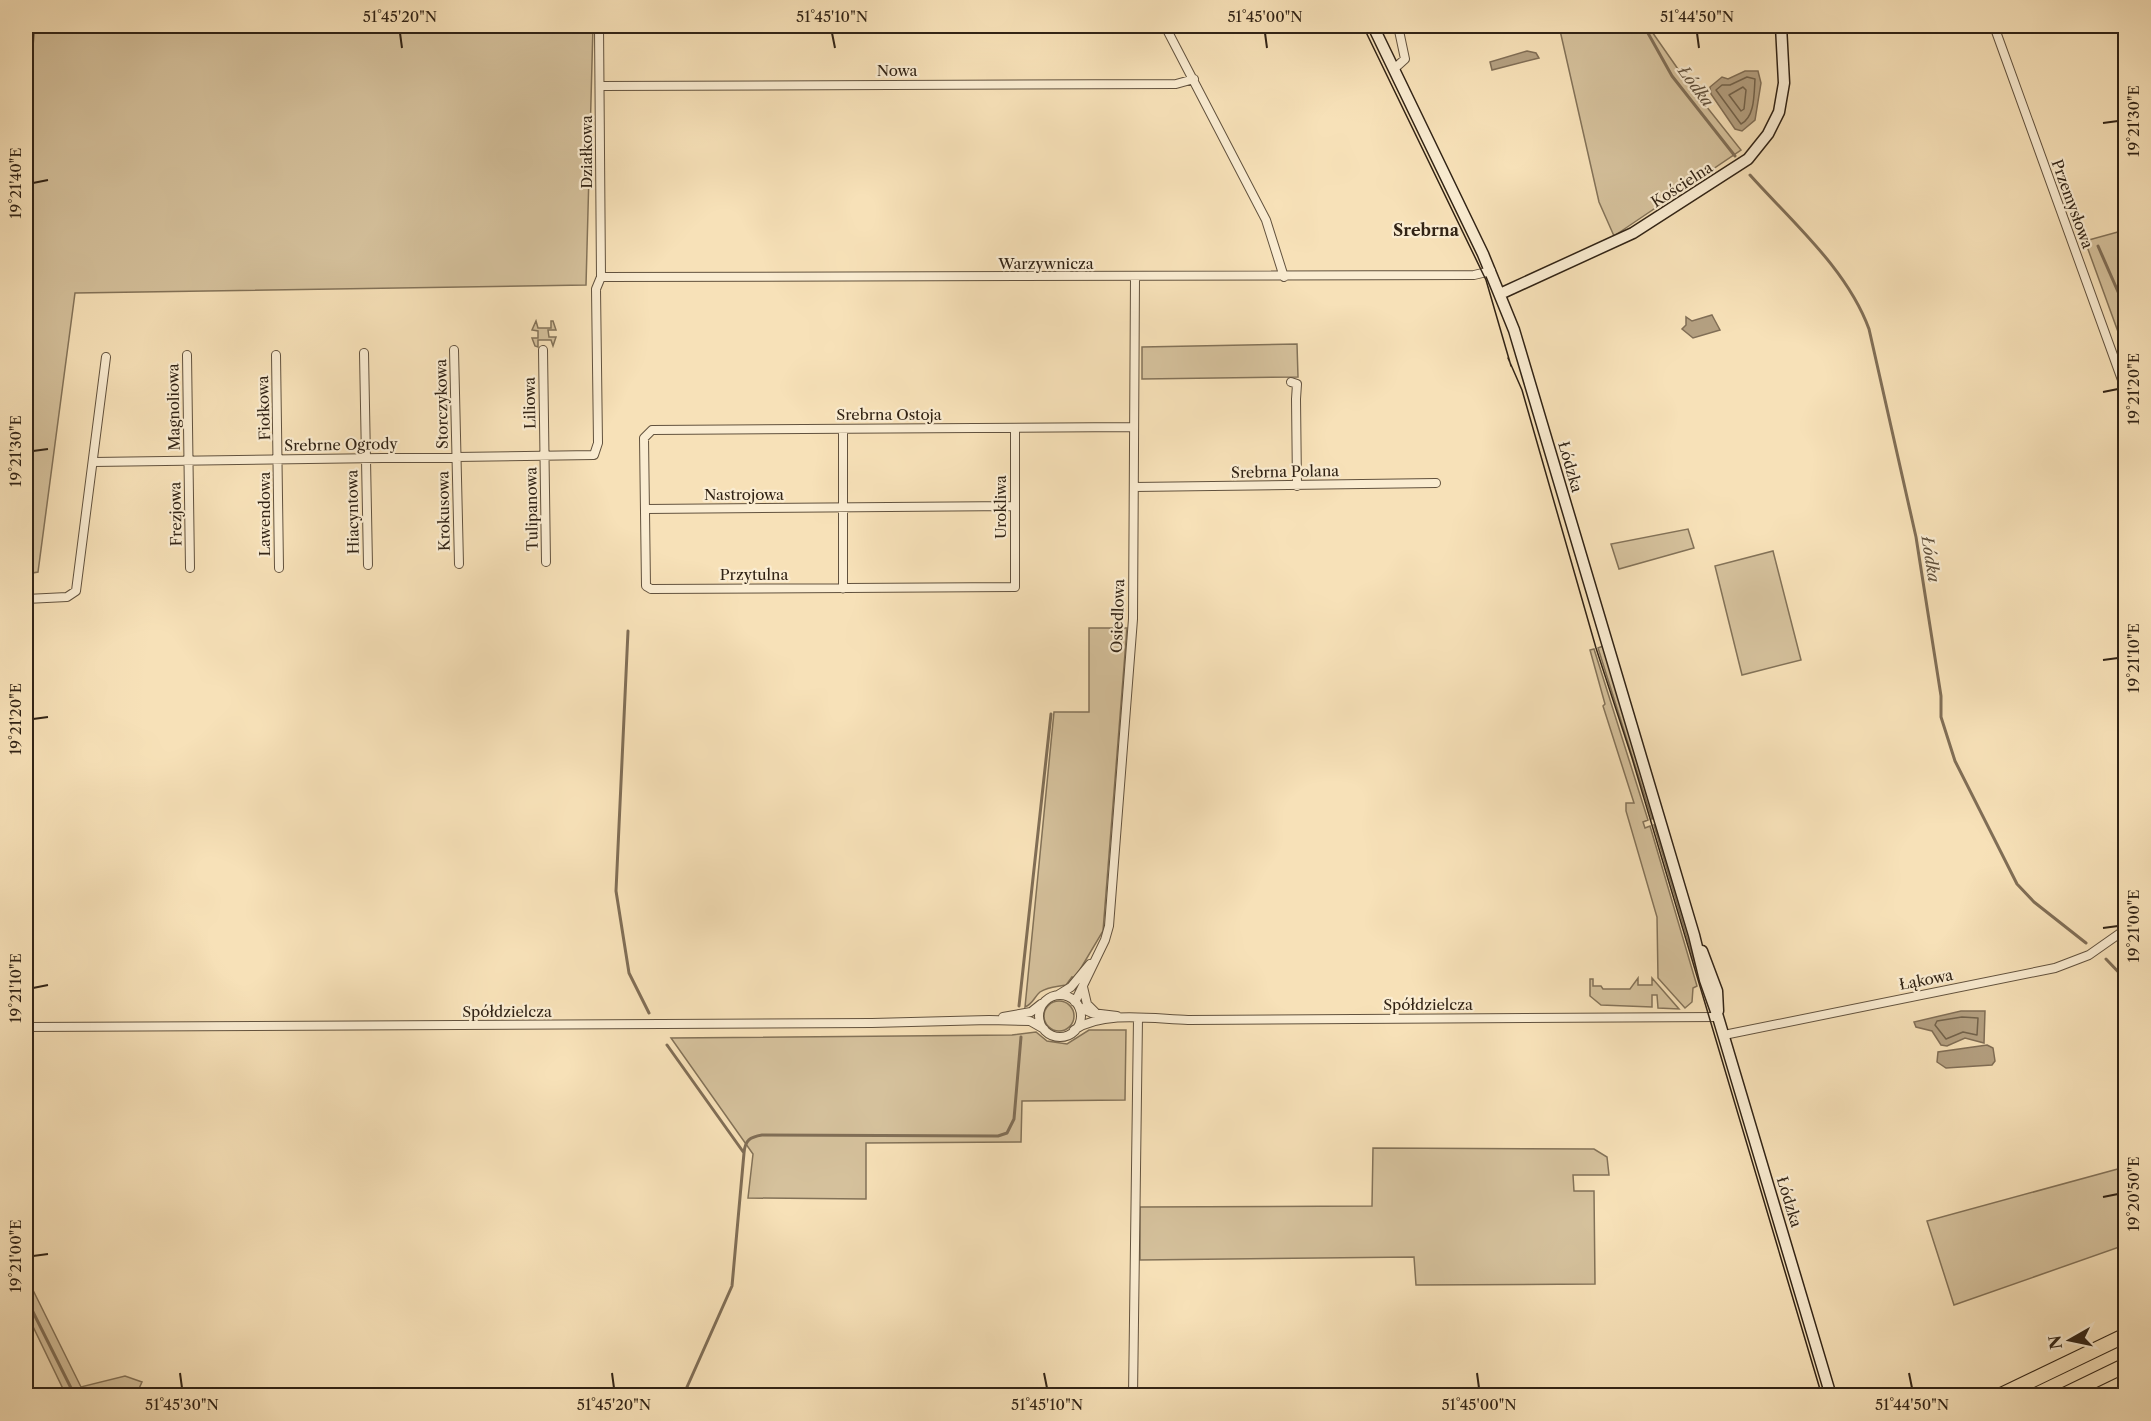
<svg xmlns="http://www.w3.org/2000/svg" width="2151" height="1421" font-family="'Libre Caslon Text',serif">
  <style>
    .green { fill: #d5c19c; stroke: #837258; stroke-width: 1.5 }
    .water { fill: #b4a081; stroke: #806e56; stroke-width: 1.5 }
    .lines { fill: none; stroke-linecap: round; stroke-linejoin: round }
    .shore { stroke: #72624b; stroke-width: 1.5 }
    .stream { stroke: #806e56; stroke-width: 3 }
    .street-casing { stroke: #62523e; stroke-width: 10 }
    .secondary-casing { stroke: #312315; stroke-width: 13 }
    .highway-casing { stroke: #312315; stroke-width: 16 }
    .street { stroke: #faecd1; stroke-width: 8 }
    .secondary { stroke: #faecd1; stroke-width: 10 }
    .highway { stroke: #f7e1b8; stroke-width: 14 }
    .tram { stroke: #312315; stroke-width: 1.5 }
    .ticks { fill: none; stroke: #312315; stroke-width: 2 }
    .labels { text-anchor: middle; stroke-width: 4.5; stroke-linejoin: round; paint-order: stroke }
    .street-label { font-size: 15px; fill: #312315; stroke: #faecd1 }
    .water-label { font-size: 16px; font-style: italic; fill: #5f4f3b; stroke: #faecd1 }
    .neighbourhood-label { font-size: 16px; font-weight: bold; fill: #312315; stroke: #faecd1 }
    .neatline { fill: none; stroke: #312315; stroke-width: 2 }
    .ticks-label { font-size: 15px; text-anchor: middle; fill: #312315 }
  </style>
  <rect width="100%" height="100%" fill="#f7e1b8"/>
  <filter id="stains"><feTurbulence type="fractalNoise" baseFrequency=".00333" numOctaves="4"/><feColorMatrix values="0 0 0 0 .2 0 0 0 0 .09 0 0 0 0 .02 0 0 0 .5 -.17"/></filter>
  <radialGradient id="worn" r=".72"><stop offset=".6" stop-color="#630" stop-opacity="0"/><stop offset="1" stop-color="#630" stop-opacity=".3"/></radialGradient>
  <!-- green -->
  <path class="green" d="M 35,26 L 593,26 L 586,285 L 75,293 L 38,572 L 26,574 L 26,115 Z
    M 1559,26 L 1648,26 L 1687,82 L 1741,150 L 1614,236 L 1599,202 Z
    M 2125,230 L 2126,230 L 2125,351 L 2085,241 Z
    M 536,321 L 538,328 L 551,328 L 551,321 L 553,321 L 556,330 L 548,330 L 549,337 L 556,337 L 553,346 L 551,340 L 538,340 L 538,347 L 535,346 L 532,338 L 538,338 L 538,331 L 532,330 Z
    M 1297,344 L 1298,377 L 1142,379 L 1142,347 Z
    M 1688,529 L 1694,548 L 1619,569 L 1611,544 Z
    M 1773,551 L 1801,660 L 1742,675 L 1715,566 Z
    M 1089,628 L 1127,628 L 1103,931 L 1075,978 L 1072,977 L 1066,985 C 1056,987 1049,986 1040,992 C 1034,997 1033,1004 1025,1007 L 1054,712 L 1089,712 Z
    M 1603,646 L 1654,817 L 1652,819 L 1598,648 Z
    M 1594,649 L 1648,820 L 1643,822 L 1645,828 L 1650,826 L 1697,986 L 1693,988 L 1692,1002 L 1685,1008 L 1658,978 L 1657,917 L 1626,811 L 1626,803 L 1634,803 L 1603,706 L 1605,704 L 1590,650 Z
    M 1654,825 L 1656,825 L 1703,984 L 1701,985 Z
    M 1638,978 L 1638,985 L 1652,985 L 1652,978 L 1679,1009 L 1658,1008 L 1657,995 L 1652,995 L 1652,1007 L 1601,1005 L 1590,996 L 1590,979 L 1593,979 L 1593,986 L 1601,986 L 1603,989 L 1630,989 Z
    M1044 1016a15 15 0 1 1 30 0a15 15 0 1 1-30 0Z
    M 1089,1030 L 1126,1030 L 1125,1100 L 1022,1101 L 1021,1142 L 866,1143 L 866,1199 L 748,1198 L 753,1154 L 671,1038 L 1012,1035 L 1036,1032 L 1047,1041 L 1067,1044 Z
    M 1373,1148 L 1594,1149 L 1607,1157 L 1609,1175 L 1573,1175 L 1574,1191 L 1594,1191 L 1595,1284 L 1416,1285 L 1414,1257 L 1140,1260 L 1140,1207 L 1372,1206 Z
    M 2125,1167 L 2125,1245 L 1954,1305 L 1927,1221 Z
    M 26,1276 L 81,1387 L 125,1376 L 142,1382 L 136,1395 L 66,1395 L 26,1312 Z"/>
  <!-- water -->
  <path class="water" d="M 1527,51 L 1536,53 L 1539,58 L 1492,70 L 1490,62 Z
    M 1745,71 L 1758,71 L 1761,83 L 1755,120 L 1742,131 L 1735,129 L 1711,94 L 1710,87 L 1722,77 L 1728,79 Z
    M 1712,315 L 1720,330 L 1693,338 L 1682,329 L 1686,325 L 1686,317 L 1692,321 Z
    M 1961,1011 L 1985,1011 L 1984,1043 L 1965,1038 L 1947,1046 L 1941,1045 L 1932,1031 L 1916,1027 L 1914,1022 Z
    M 1987,1045 L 1993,1048 L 1995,1061 L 1992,1065 L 1946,1068 L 1937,1062 L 1938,1052 Z"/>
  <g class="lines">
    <!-- shore -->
    <path class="shore" d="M 1747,77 L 1755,79 C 1754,94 1755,117 1741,124 L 1716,90 L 1722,85 L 1730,85 Z
      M 1743,87 L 1746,90 L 1744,109 L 1741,111 L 1729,95 Z
      M 1962,1017 L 1978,1018 L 1977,1035 L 1963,1032 L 1946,1039 L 1935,1025 L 1937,1021 Z"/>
    <!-- stream -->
    <path class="stream" d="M 1644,26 L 1672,76 L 1735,156
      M 1750,175 C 1793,223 1847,269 1869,329 L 1916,537 L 1941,696 L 1941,717 L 1955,761 L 2017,884 L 2034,902 L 2086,943
      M 2098,246 L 2126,310
      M 628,631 L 616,891 L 629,973 L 649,1013
      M 2106,959 L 2126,980
      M 1019,1006 L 1051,714
      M 667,1045 L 744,1153 L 732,1286 L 683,1396
      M 744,1153 C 745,1140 750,1137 762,1135 L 998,1136 L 1007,1133 L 1014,1119 L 1021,1037
      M 26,1298 L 75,1396"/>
    <!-- street casing -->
    <g class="street-casing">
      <path id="street" d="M 1165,26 L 1266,220 L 1284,277
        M 1994,26 L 2126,391
        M 1781,28 L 1798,26
        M 1394,69 L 1405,59 L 1398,26
        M 600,86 L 1176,84 L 1194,79
        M 601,277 L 1474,275 L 1491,271
        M 454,350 L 459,564
        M 543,350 L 546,562
        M 364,353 L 368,565
        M 187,355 L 190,568
        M 276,355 L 279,568
        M 1291,382 L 1297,384 L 1296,399 L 1297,486
        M 1015,428 L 1015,587 L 651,589 L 646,586 L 644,438 L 652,430 L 1133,427
        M 843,429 L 843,589
        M 93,462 L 594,455 L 598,443 L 596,289 L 601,277 L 599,26
        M 1134,487 L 1436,483
        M 646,509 L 1015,506
        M 26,599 L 67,597 L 76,591 L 106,357
        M 1083,987 L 1087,1004 L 1095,1012
        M 1058,995 L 1071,987 L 1090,964
        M1039 1016a21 21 0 1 1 42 0a21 21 0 1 1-42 0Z
        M 1075,1002 L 1105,940 L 1109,926 L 1133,619 L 1135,277
        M 1079,1007 L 1092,1013 L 1117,1016
        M 1003,1017 L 1031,1012 L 1041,1004
        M 26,1027 L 872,1023 L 989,1020 L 1030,1021 L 1044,1029
        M 1074,1030 C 1104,1010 1154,1019 1188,1020 L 1718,1017
        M 1724,1035 L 2055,968 L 2089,955 L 2126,929
        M 1133,1396 L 1138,1018"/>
    </g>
    <!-- secondary casing -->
    <g class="secondary-casing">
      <path id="secondary" d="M 1373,26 L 1483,254 L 1514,330 L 1694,935 L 1705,980 L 1718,1017 L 1831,1396
        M 1500,294 L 1633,233 L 1748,159 L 1768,134 L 1779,112 L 1784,83 L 1781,26
        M 1702,951 L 1717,991 L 1718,1011"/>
    </g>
    <!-- highway casing -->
    <g class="highway-casing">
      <path id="highway" d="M 1999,1396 L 2126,1335
        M 2062,1396 L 2126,1365"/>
    </g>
    <!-- street -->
    <use href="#street" class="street"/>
    <!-- secondary -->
    <use href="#secondary" class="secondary"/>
    <!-- highway -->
    <use href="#highway" class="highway"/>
    <!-- tram -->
    <path class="tram" d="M 1363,26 L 1486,280 L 1511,366
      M 1508,358 L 1522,390 L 1596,648 L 1632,758 L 1822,1396"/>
  </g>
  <!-- ticks -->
  <path class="ticks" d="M 400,33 L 402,48M 832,33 L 835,48M 1265,33 L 1267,48M 1697,33 L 1699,48M 2103,123 L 2118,121M 33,183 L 48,180M 2103,392 L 2118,389M 33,451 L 48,449M 2103,660 L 2118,658M 33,719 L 48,717M 2103,928 L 2118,926M 33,988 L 48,985M 2103,1197 L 2118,1194M 33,1256 L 48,1254M 180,1373 L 182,1388M 612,1373 L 614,1388M 1044,1373 L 1047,1388M 1477,1373 L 1479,1388M 1909,1373 L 1912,1388"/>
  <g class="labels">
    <!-- street labels -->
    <g class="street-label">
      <text x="897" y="76">Nowa</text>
      <text transform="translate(587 152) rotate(-90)" y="5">Działkowa</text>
      <text transform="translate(1682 185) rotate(-33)" y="5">Kościelna</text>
      <text transform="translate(2072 204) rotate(70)" y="5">Przemysłowa</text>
      <text x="1046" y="269">Warzywnicza</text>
      <text transform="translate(530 403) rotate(-91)" y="5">Liliowa</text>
      <text transform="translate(442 404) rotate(-91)" y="5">Storczykowa</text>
      <text transform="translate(174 407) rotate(-91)" y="5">Magnoliowa</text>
      <text transform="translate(264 408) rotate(-92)" y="5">Fiołkowa</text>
      <text x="889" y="420">Srebrna Ostoja</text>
      <text transform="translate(341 445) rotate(-1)" y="5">Srebrne Ogrody</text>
      <text transform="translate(1570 467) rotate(74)" y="5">Łódzka</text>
      <text transform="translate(1285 472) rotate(-1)" y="5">Srebrna Polana</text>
      <text x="744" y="500">Nastrojowa</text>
      <text transform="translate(1001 507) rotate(-90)" y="5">Urokliwa</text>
      <text transform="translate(532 509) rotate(-91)" y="5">Tulipanowa</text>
      <text transform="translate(444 511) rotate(-91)" y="5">Krokusowa</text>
      <text transform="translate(353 512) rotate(-91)" y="5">Hiacyntowa</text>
      <text transform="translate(176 514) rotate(-91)" y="5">Frezjowa</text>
      <text transform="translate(265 514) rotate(-90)" y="5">Lawendowa</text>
      <text x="754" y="580">Przytulna</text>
      <text transform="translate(1118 616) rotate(-88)" y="5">Osiedlowa</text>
      <text transform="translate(1926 980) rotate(-11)" y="5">Łąkowa</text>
      <text x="1428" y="1010">Spółdzielcza</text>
      <text x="507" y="1017">Spółdzielcza</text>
      <text transform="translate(1789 1202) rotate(73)" y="5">Łódzka</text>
    </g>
    <!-- water labels -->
    <g class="water-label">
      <text transform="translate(1696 86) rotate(53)" y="6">Łódka</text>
      <text transform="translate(1931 559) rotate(81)" y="6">Łódka</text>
    </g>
    <!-- neighbourhood labels -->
    <g class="neighbourhood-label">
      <text x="1426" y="236">Srebrna</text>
    </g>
  </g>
  <!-- margin -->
  <rect width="2151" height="1421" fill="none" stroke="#f7e1b8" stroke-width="66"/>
  <!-- north arrow -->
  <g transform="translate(2070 1340) rotate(261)" stroke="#faecd1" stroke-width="4.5" paint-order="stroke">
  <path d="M0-4.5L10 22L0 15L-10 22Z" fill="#312315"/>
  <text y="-9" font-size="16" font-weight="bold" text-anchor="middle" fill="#312315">N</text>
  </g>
  <rect x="33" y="33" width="2085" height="1355" class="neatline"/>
  <g class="ticks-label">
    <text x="400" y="22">51°45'20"N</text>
    <text x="832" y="22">51°45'10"N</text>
    <text x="1265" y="22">51°45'00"N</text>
    <text x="1697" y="22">51°44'50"N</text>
    <text transform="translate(2134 121) rotate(-90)" y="5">19°21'30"E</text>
    <text transform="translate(16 183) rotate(-90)" y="5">19°21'40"E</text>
    <text transform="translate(2134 389) rotate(-90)" y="5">19°21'20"E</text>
    <text transform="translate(16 451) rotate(-90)" y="5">19°21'30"E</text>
    <text transform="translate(2134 658) rotate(-90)" y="5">19°21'10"E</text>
    <text transform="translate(16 719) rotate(-90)" y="5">19°21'20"E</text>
    <text transform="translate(2134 926) rotate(-90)" y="5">19°21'00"E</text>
    <text transform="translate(16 988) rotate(-90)" y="5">19°21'10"E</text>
    <text transform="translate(2134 1194) rotate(-90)" y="5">19°20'50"E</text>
    <text transform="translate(16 1256) rotate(-90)" y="5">19°21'00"E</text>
    <text x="182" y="1410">51°45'30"N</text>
    <text x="614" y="1410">51°45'20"N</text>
    <text x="1047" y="1410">51°45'10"N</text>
    <text x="1479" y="1410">51°45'00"N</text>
    <text x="1912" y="1410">51°44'50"N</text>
  </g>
  <rect width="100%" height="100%" filter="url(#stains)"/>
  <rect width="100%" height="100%" fill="url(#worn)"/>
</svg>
